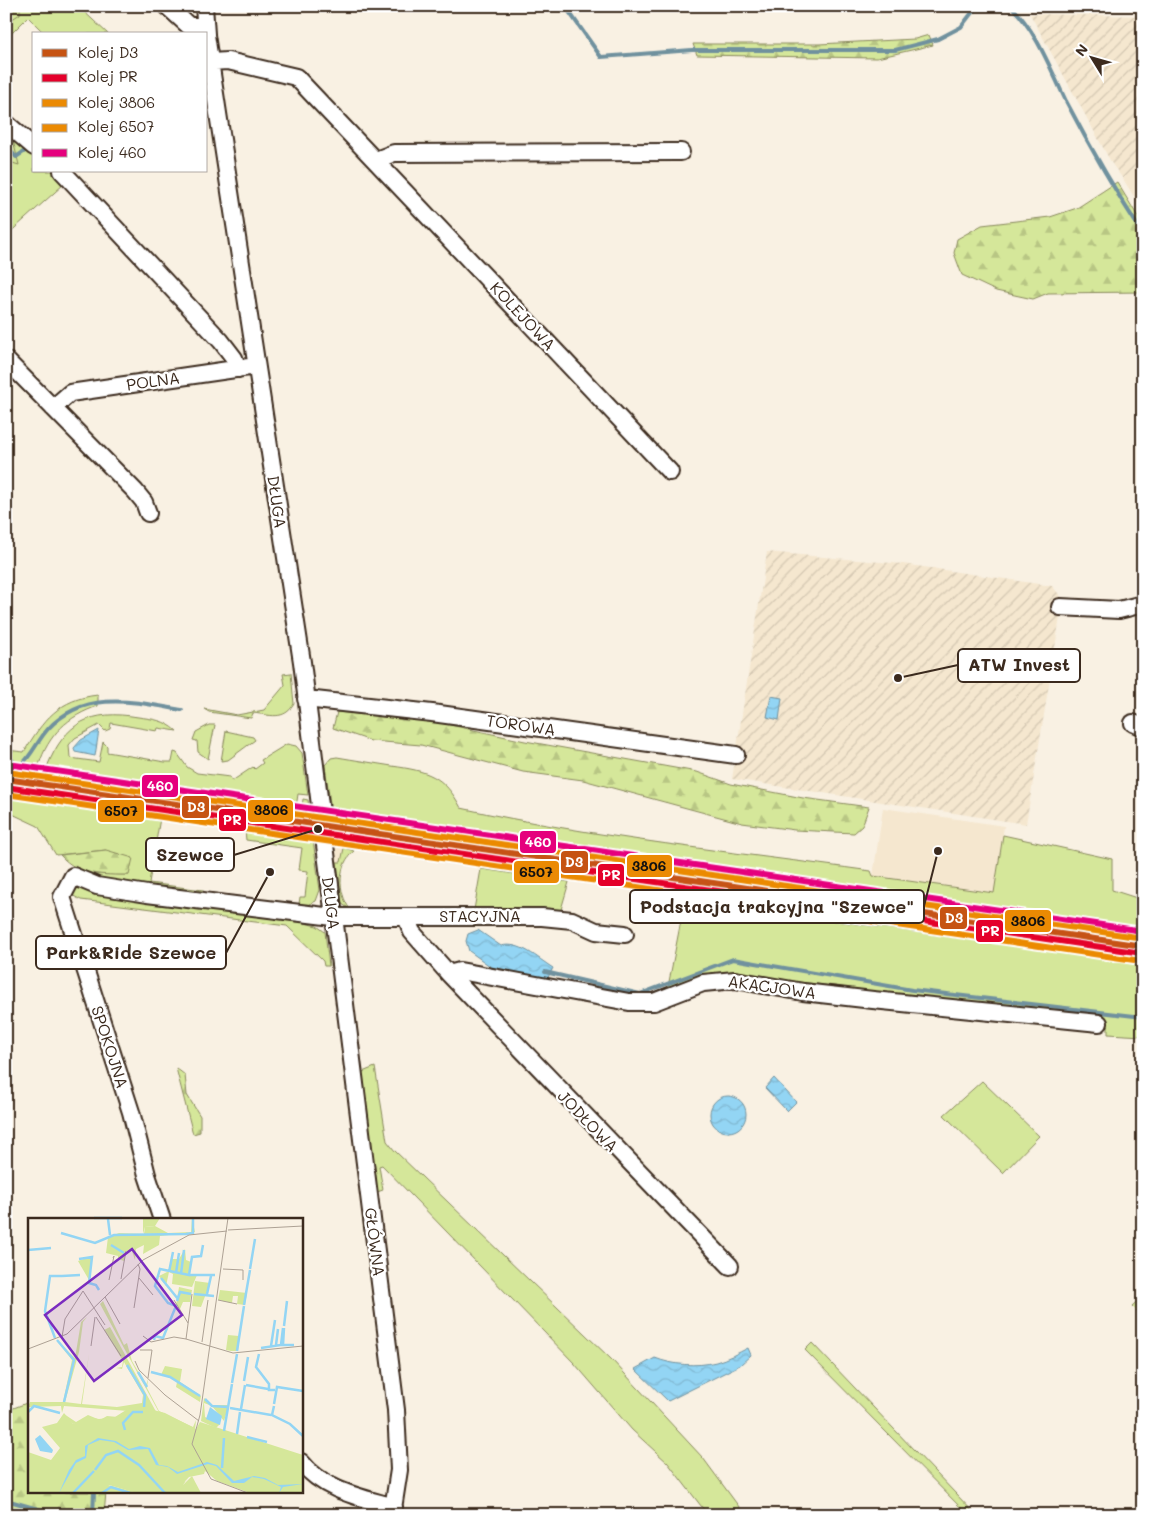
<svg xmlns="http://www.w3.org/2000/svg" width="1149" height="1521" font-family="Mali,sans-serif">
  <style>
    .built { fill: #f5e7cf }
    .industrial { fill: url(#industrial-furrows) }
    .green { fill: #d5e79a; stroke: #88885c }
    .forest { fill: url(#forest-firs); stroke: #88885c }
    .water { fill: url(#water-waves); stroke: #70919e }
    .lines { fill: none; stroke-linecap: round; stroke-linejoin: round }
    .stream { stroke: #70919e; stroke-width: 4 }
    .minor-casing { stroke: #3b2a1e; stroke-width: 20 }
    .minor { stroke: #fff; stroke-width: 16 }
    .rail-1-casing { stroke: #fff; stroke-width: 10 }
    .rail-2-casing { stroke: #fff; stroke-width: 10 }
    .rail-3-casing { stroke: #fff; stroke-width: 10 }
    .rail-4-casing { stroke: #fff; stroke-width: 10 }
    .rail-5-casing { stroke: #fff; stroke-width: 10 }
    .rail-1 { stroke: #c65312; stroke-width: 6 }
    .rail-2 { stroke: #e4002b; stroke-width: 6 }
    .rail-3 { stroke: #eb8a03; stroke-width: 6 }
    .rail-4 { stroke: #eb8a03; stroke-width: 6 }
    .rail-5 { stroke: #e5007d; stroke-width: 6 }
    .labels { text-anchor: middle; stroke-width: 4.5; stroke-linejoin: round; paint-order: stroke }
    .street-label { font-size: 16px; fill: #3b2a1e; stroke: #fff }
    .inset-river { fill: none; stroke: #93d5f4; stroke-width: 2.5 }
    .inset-road { fill: none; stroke: #ada194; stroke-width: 1 }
    .view { fill: #7b2cbf; fill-opacity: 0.15; stroke: #7b2cbf; stroke-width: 2.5 }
    .inset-edge { fill: none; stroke: #3b2a1e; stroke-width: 2.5 }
    .leader { fill: none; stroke: #3b2a1e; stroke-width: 2 }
    .callout-dot { fill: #3b2a1e; stroke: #fff; stroke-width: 2 }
    .callout { fill: #fff; stroke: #3b2a1e; stroke-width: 2 }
    .callout-label { font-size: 18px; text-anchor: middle; font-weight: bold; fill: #3b2a1e }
    .line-badge { stroke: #fff; stroke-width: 2 }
    .badge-label { font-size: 14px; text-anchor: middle; font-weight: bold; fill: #fff }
    .pale-badge-label { font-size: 14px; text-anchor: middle; font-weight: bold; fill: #111 }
  </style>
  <defs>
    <pattern id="industrial-furrows" width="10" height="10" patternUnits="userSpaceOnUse" patternTransform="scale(1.25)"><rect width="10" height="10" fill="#f5e7cf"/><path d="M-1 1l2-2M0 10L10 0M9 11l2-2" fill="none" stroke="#d3c6b1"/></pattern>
    <pattern id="forest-firs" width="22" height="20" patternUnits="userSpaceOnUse" patternTransform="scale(1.25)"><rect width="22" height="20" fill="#d5e79a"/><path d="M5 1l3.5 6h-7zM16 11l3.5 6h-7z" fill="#b8c684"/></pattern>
    <pattern id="water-waves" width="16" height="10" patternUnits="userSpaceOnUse" patternTransform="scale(1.25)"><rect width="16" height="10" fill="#93d5f4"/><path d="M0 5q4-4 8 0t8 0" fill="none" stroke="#80b7d1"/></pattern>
  </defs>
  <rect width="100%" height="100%" fill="#f9f1e3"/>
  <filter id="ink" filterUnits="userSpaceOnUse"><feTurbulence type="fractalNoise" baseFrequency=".02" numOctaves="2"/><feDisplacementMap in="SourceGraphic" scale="10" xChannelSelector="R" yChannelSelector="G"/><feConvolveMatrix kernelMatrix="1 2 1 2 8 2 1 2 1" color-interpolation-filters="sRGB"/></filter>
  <g filter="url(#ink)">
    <!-- built -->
    <path class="built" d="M 1143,159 L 1143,211 L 1123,179 Z
      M 6,775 L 284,816 L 284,815 L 310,818 L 313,840 L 6,794 Z
      M 883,808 L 1004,826 L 995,893 L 873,876 Z
      M 334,813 L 826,883 L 929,903 L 934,909 L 1143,939 L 1143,964 L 729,906 L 731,896 L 354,841 L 352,850 L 354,851 L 347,857 L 342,868 L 337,862 L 332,819 Z"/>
    <!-- industrial -->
    <path class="industrial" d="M 1030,14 L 1143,16 L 1143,159 L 1123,179 L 1112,164 Z
      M 767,552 L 903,564 L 1052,586 L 1063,599 L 1026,824 L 732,779 Z"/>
    <!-- green -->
    <path class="green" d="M 6,6 L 78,6 L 108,34 L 45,34 L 28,17 L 6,39 Z
      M 6,111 L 34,136 L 34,171 L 69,171 L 64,184 L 6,236 Z
      M 291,673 L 294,704 C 284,721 270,715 253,713 L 251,718 L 209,712 L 204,709 L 237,715 L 264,710 L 285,685 L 283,674 Z
      M 98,695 L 98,706 C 68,716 48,735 39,765 L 47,767 C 65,722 91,709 138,717 C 153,719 165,720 177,731 L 158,728 L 157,731 L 111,723 L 110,729 L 105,731 L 99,725 L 75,738 L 69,745 L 70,758 L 99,762 L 103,742 L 107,746 L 107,752 L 165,762 L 172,762 L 174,752 L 177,753 L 187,767 L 197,773 L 230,777 L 232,781 L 253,767 L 255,769 L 263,763 L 261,760 L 287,744 L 296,746 L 302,753 L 308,795 L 298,794 L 296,808 L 6,766 L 6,750 L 24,752 C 43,720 59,699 98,695 Z
      M 209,725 L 215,725 L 208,759 L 198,752 L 197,741 L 193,740 L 196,732 Z
      M 226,731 L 253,737 L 255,740 L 228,760 L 221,761 Z
      M 337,757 C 355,760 373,763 392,766 C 427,771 444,775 461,808 C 596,838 734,852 871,871 L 873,876 L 994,893 L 1003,835 L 1112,859 L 1112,890 L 1143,900 L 1143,939 L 934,909 L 929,903 L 826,883 L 335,813 L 332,819 L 325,765 L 331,758 Z
      M 6,794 L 160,818 L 149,883 L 203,890 L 201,897 L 98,880 L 92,874 L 129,875 L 106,850 L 56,855 L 38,826 L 6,811 Z
      M 303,799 L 308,800 L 310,818 L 301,817 Z
      M 245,830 L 313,840 L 320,890 L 316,901 L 308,905 L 299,904 L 300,897 L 305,897 L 308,871 L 299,870 L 302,848 L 246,840 Z
      M 344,848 L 354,851 C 338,864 337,892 350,909 L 342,904 L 337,862 L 341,862 Z
      M 481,869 L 569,882 L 560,913 L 474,910 Z
      M 74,881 L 300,919 L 300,922 L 317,926 L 325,932 L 329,966 L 324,966 L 323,961 L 287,926 L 81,900 L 68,893 Z
      M 685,900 L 1143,964 L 1143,1036 L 1108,1034 L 1108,1021 L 722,972 L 667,992 Z
      M 375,1067 L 387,1141 L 395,1151 L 612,1360 L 703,1458 L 745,1515 L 708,1515 L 668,1463 L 632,1430 L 575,1364 L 382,1165 L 379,1166 L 383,1190 L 377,1192 L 360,1073 Z
      M 982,1081 L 1039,1136 L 1003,1173 L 944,1115 Z
      M 1143,1296 L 1143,1317 L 1132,1306 Z
      M 812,1343 L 976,1515 L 968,1515 L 805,1350 Z"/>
    <!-- forest -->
    <path class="forest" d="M 6,6 L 20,6 L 20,14 L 6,23 Z
      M 929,35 L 933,45 L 877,58 L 697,55 L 693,44 L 819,44 L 915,39 Z
      M 6,133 L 13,140 L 19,165 L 6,161 Z
      M 1117,182 L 1143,225 L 1143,292 L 1048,293 L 1033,299 L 996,291 L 962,275 L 954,253 L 957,239 L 982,225 L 1050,217 L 1077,208 Z
      M 337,712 L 436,722 L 525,741 L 697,772 L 731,784 L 803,798 L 869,807 L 862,826 L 854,833 L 795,830 L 742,823 L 583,780 L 523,772 L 421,745 L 371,741 L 333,728 Z
      M 106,850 L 133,858 L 129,875 C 102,875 79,876 60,855 Z
      M 176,1068 L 185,1075 L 187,1095 L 200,1116 L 200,1132 L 193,1134 Z
      M 29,1402 L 29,1492 L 106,1492 L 104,1515 L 41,1515 L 6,1505 L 6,1411 Z"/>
    <!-- water -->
    <path class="water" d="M 771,696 L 782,698 L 779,720 L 767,717 Z
      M 99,730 L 95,756 L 75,752 L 74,748 L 81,740 Z
      M 478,930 L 501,946 C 520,941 537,958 553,968 L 546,981 L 494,969 L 469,951 L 466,941 L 468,934 Z
      M 774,1078 L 796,1102 L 787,1111 L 765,1088 Z
      M710 1114a18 18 0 1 1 36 0a18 18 0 1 1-36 0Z
      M 748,1348 L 751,1355 L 740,1365 L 668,1401 L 635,1369 L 655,1358 C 672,1365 697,1367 716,1362 C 727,1359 738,1353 748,1348 Z"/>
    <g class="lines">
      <!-- stream -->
      <path class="stream" d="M 565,6 L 601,57 L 692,50 L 895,50 L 938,39 L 961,27 L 977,6
        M 1011,6 C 1037,32 1050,68 1066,101 C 1090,147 1115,191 1143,234
        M 6,146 L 16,157 L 25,151
        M 6,756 L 20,766 C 32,756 37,741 48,729 C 85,689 135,702 182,710
        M 545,972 L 640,994 L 733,959 L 912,990 L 1143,1017
        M 6,1500 L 59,1515
        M 93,1515 L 94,1492"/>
      <!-- minor casing -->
      <g class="minor-casing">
        <path id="minor" d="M 167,6 L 189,26 L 205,26
          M 204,6 L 206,34
          M 206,35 L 302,662 L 396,1410 L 399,1470 L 392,1515
          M 210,62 L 228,61 L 296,77 L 670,472
          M 6,123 L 34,147
          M 376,160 L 394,153 L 681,152
          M 62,171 L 221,341 L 234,358 L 238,369
          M 6,360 L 135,491 L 144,502 L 148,513
          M 53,408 L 70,393 L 249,367
          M 1060,607 L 1119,610 L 1143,604
          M 306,699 L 432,713 L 736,755
          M 1133,723 L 1143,727
          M 406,917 L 412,932 L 449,974 L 730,1266
          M 449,974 L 460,971 L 629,1002 L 654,1002 L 703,983 L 735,980 L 803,992 L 873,1000 L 1099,1023
          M 162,1220 L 147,1175 L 131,1112 L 62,897 L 73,876 L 97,886 L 147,894 L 333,917 L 542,917 L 572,920 L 596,931 L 625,934
          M 301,1462 C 324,1491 360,1497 394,1507"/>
      </g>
      <!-- minor -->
      <use href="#minor" class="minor"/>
      <!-- rail-1 casing -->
      <g class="rail-1-casing">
        <path id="rail-1" d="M 6,779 L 1143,946"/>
      </g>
      <!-- rail-2 casing -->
      <g class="rail-2-casing">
        <path id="rail-2" d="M 6,787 L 1142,953"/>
      </g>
      <!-- rail-3 casing -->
      <g class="rail-3-casing">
        <path id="rail-3" d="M 7,772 L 1143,938"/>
      </g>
      <!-- rail-4 casing -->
      <g class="rail-4-casing">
        <path id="rail-4" d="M 6,794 L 1141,961"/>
      </g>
      <!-- rail-5 casing -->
      <g class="rail-5-casing">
        <path id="rail-5" d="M 8,764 L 1143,931"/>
      </g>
      <!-- rail-1 -->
      <use href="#rail-1" class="rail-1"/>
      <!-- rail-2 -->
      <use href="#rail-2" class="rail-2"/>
      <!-- rail-3 -->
      <use href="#rail-3" class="rail-3"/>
      <!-- rail-4 -->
      <use href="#rail-4" class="rail-4"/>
      <!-- rail-5 -->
      <use href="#rail-5" class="rail-5"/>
    </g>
  </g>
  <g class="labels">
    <!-- street labels -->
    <g class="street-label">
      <text transform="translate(523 316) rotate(47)" y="6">KOLEJOWA</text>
      <text transform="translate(153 381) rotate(-8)" y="6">POLNA</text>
      <text transform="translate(277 502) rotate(82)" y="6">DŁUGA</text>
      <text transform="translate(521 725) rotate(8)" y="6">TOROWA</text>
      <text transform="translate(331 903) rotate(83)" y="6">DŁUGA</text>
      <text x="480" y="922">STACYJNA</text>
      <text transform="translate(772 987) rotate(8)" y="6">AKACJOWA</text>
      <text transform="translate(110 1047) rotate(72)" y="6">SPOKOJNA</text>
      <text transform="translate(588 1121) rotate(46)" y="6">JODŁOWA</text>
      <text transform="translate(375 1242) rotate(83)" y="6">GŁÓWNA</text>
    </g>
  </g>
  <!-- overview -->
  <g transform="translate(28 1218)">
    <rect width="275" height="275" fill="#f9f1e3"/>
    <path d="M 164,0 L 167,14 L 132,18 L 131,27 L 115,36 L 116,27 L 108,31 L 107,42 L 104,33 L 98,33 L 96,43 L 90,41 L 90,38 L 78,35 L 80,19 L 91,15 L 116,16 L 117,9 L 127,8 L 140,15 L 163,14 ZM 157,31 L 158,42 L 163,44 L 161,56 L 169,57 L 164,69 L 144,66 L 145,56 L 141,54 L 138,68 L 131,58 L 141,53 L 143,41 L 151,41 ZM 167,63 L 182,65 L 173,89 L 164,88 ZM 151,69 L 164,72 L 162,84 L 155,84 L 152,91 L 148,87 ZM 192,72 L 219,75 L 217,87 L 209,86 L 210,78 L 205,78 L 204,85 L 190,82 ZM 75,83 L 96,127 L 99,125 L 104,143 L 118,167 L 120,161 L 119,170 L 131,193 L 165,209 L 168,202 L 167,212 L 152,233 L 72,86 ZM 215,88 L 210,133 L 203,133 L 198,132 L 200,117 L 211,118 ZM 59,99 L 55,104 L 51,134 L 37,184 L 53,186 L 61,136 L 54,186 L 89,189 L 114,185 L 115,177 L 96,144 L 94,151 L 88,150 L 94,149 L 95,143 L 76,112 L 82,109 L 151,236 L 52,203 L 51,205 L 45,206 L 40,202 L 36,196 L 48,204 L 60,197 L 72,202 L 79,198 L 90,199 L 100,193 L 36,188 L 34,195 L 33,188 L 0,189 L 2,184 L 35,184 L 44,142 L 29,123 L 47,140 L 53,104 ZM 137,148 L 154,151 L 152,164 L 173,178 L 172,184 L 148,169 L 149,164 L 143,159 L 133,157 ZM 176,180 L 184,187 L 201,187 L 196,203 L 184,188 L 176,185 L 177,199 L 192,206 L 188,210 L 173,203 ZM 162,257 L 155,267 L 164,258 L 173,275 L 136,275 L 122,263 L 80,267 L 111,275 L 42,275 L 49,264 L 158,263 Z" fill="#d5e79a"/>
    <path d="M 115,0 L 132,0 L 127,8 L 117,9 L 115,16 ZM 64,38 L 61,62 L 50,43 Z" fill="#d5e79a"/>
    <path d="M 106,187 L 137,195 L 168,211 L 172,204 L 275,237 L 275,275 L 222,275 L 189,263 L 177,253 L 176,256 L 161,259 L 146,275 L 109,275 L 81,267 L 72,275 L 0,275 L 0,234 L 23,242 L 32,230 L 14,209 L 29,205 L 36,195 L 45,206 L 60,199 L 71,201 L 87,199 Z" fill="#d5e79a"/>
    <path d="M 182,189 L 194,198 L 192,207 L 178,201 ZM 12,217 L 25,232 L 24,235 L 12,233 L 7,221 ZM 70,220 L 88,223 L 101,231 L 112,228 L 122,230 L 131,247 L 139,248 L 150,254 L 179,244 L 189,247 L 206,263 L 226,258 L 237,260 L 250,267 L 275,266 L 255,269 L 251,275 L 253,269 L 236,261 L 224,259 L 216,265 L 204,265 L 188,248 L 180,246 L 149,256 L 140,249 L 128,247 L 120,231 L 100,232 L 86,224 L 72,222 L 60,227 L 58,240 L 48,245 L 31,275 L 41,252 L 48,242 L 57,238 L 57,228 Z" fill="#93d5f4"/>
    <path class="inset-river" d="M 66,0 L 94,0M 80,1 L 82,17M 33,15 L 67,25 L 86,17 L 158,16 L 165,15 L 165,0M 83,27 L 96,35M 0,32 L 23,30M 51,41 L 64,39 L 61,65 L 68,67 L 71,72M 222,51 L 227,21M 141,54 L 145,34M 148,55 L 151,35M 153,56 L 156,32M 161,57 L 187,57M 34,58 L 52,57M 133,60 L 150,81M 166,76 L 186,78M 179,76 L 183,58M 149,83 L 152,74 L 163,76M 216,87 L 222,52M 256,108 L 259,83M 256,110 L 255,127 L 266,127M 27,120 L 17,93 L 22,58 L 34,58M 29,122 L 46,142 L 36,184M 126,122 L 127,118 L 135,120 L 148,88 L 140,85 L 127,68 L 132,51 L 161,57 L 164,39 L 173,38 L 175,27M 248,127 L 250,111M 243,128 L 247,102M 233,130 L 253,127 L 255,110M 209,133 L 216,88M 231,136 L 228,149 L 241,166 L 241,172 L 247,172M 99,147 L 117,177 L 116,189M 110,154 L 119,169M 123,154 L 142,159 L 172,178M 216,163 L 220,139M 204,165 L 209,136M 218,167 L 240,171M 177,181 L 184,188 L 200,189M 246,186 L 249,169 L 275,173M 246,188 L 244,197 L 262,206 L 275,218M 202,190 L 243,197M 213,191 L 217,167M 0,194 L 6,188 L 32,195M 97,212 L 95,205 L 105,194 L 115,194M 196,213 L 204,166M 209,216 L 212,194M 219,219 L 239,224M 194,250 L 196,220M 67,252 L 78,237 L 90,233 L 111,247 L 137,275M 45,275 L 66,253M 74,275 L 83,269 L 102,275"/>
    <path class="inset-road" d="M 200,0 L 172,197 L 164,226 L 183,261 L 220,275M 200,12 L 275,8M 195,51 L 215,52 L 215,62M 111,60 L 125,77M 93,61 L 98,33M 81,62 L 86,38 L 85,40M 77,79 L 92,106M 146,82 L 160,105M 190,82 L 209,86M 106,90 L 112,51 L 110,46M 68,99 L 93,138M 115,118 L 123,124 L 146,119 L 158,121 L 205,135 L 275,128M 34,119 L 37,101 L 55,73 L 77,107M 158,121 L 164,76M 174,124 L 180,82M 63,128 L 67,99M 0,131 L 39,116 L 115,42 L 161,17 L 199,13M 112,132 L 124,132 L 120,160M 107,143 L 111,152 L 137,177 L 171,203"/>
    <path class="view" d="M 104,31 L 154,97 L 66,163 L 17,97 Z"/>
    <rect width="275" height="275" class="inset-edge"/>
  </g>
  <!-- callouts -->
  <path class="leader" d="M898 678L958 665M318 829L234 855M938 851L924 906M270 872L226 953"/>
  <g class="callout-dot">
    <circle cx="898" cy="678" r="5"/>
    <circle cx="318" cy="829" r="5"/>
    <circle cx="938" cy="851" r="5"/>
    <circle cx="270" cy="872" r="5"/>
  </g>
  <g class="callout">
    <rect x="958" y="649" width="122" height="33" rx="5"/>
    <rect x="146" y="838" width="88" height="33" rx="5"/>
    <rect x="630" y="890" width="294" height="33" rx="5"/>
    <rect x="36" y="936" width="190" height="33" rx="5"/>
  </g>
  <g class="callout-label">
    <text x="1019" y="671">ATW Invest</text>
    <text x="190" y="861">Szewce</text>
    <text x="777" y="913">Podstacja trakcyjna "Szewce"</text>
    <text x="131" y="959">Park&amp;Ride Szewce</text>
  </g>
  <g class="line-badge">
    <rect x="141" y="774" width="38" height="24" rx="5" fill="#e5007d"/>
    <rect x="181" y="795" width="29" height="24" rx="5" fill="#c65312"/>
    <rect x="247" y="799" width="47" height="24" rx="5" fill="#eb8a03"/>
    <rect x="97" y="799" width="48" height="24" rx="5" fill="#eb8a03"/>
    <rect x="218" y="808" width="29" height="24" rx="5" fill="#e4002b"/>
    <rect x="519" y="830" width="38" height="24" rx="5" fill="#e5007d"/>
    <rect x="560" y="850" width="29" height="24" rx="5" fill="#c65312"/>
    <rect x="626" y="854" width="47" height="24" rx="5" fill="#eb8a03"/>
    <rect x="513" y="860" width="47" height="24" rx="5" fill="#eb8a03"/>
    <rect x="597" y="863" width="28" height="24" rx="5" fill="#e4002b"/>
    <rect x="939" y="906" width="29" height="24" rx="5" fill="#c65312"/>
    <rect x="1004" y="909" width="48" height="24" rx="5" fill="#eb8a03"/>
    <rect x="975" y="919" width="29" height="24" rx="5" fill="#e4002b"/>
  </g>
  <g class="badge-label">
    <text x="160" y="791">460</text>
    <text x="196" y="812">D3</text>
    <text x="232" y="825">PR</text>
    <text x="538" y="847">460</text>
    <text x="574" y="867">D3</text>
    <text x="611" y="880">PR</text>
    <text x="954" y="923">D3</text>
    <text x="990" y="936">PR</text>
  </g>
  <g class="pale-badge-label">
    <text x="271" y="815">3806</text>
    <text x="121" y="816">6507</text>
    <text x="649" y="871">3806</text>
    <text x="536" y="877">6507</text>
    <text x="1028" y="926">3806</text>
  </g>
  <!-- margin -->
  <rect width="1149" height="1521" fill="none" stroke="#fff" stroke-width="25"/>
  <rect x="12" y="12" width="1124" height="1496" fill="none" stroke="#3b2a1e" stroke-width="2" filter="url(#ink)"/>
  <!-- legend -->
  <rect x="32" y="32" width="175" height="140" fill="#ffffff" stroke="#b1aaa5"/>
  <rect x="42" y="49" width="25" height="8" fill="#c65312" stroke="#b1aaa5"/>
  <text x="78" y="58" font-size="15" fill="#3b2a1e">Kolej D3</text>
  <rect x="42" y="74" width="25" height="8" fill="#e4002b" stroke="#b1aaa5"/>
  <text x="78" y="82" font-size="15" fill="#3b2a1e">Kolej PR</text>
  <rect x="42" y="99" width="25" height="8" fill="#eb8a03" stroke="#b1aaa5"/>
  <text x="78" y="108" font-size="15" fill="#3b2a1e">Kolej 3806</text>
  <rect x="42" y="124" width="25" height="8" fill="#eb8a03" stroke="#b1aaa5"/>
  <text x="78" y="132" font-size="15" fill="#3b2a1e">Kolej 6507</text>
  <rect x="42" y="149" width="25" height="8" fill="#e5007d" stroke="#b1aaa5"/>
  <text x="78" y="158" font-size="15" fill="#3b2a1e">Kolej 460</text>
  <!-- north arrow -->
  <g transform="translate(1092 58) rotate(307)" stroke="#ffffff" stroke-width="4" paint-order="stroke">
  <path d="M0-4L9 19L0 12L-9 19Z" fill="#3b2a1e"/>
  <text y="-8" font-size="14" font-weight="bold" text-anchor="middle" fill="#3b2a1e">N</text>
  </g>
</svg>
